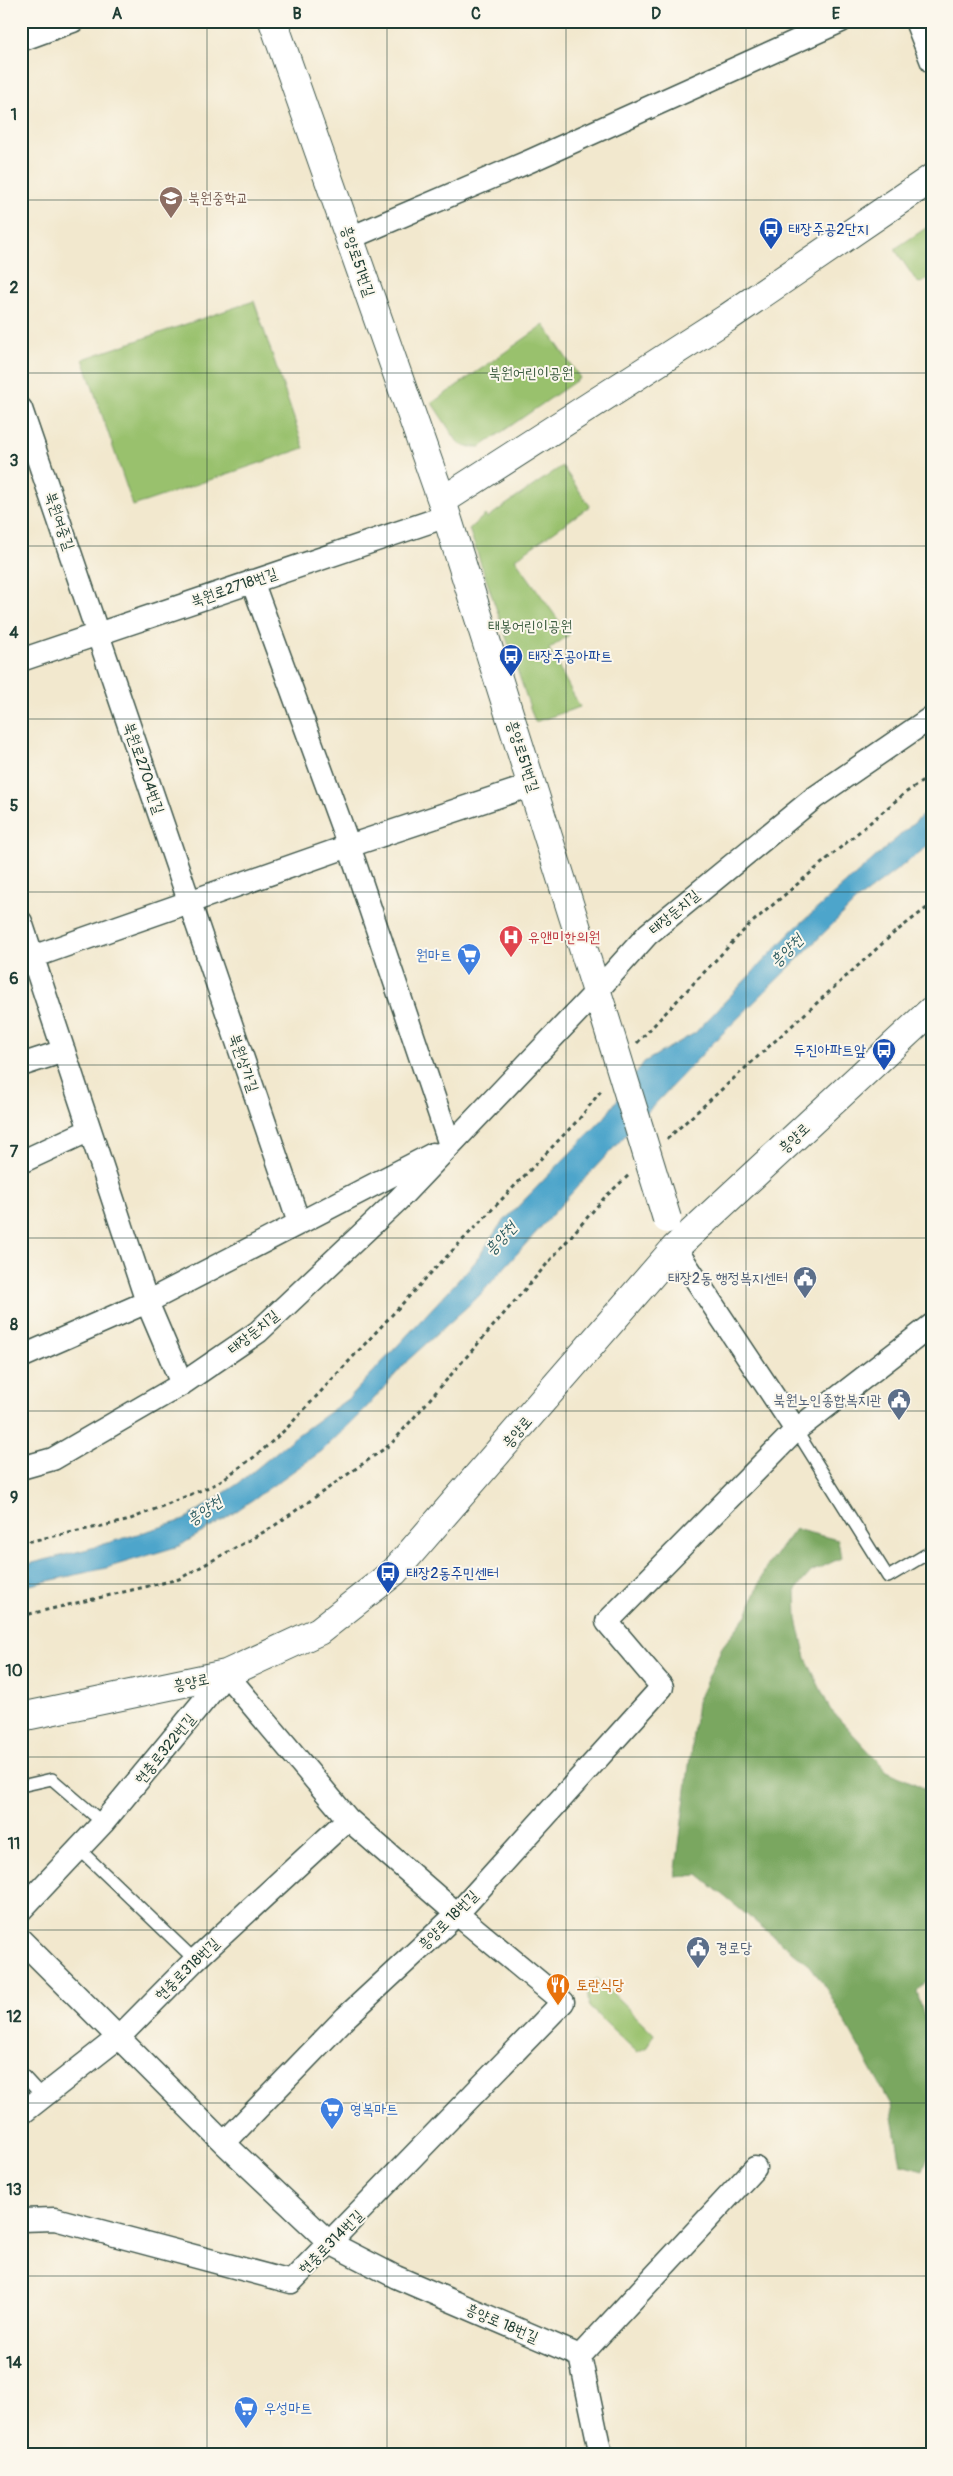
<svg xmlns="http://www.w3.org/2000/svg" width="953" height="2476" font-family="Pangolin,'Poor Story',sans-serif">
  <style>
    .green { fill: #99c16d; stroke: #5c7f50 }
    .forest { fill: #7aa760; stroke: #4c724a }
    .water { fill: #4ea5cb; stroke: #367180 }
    .lines { fill: none; stroke-linecap: round; stroke-linejoin: round }
    .lane-casing { stroke: #3f574b; stroke-width: 14 }
    .street-casing { stroke: #3f574b; stroke-width: 25 }
    .secondary-casing { stroke: #3f574b; stroke-width: 30 }
    .path { stroke: #3f574b; stroke-width: 3; stroke-dasharray: 4 4; stroke-linecap: butt }
    .lane { stroke: #fff; stroke-width: 11 }
    .street { stroke: #fff; stroke-width: 22 }
    .secondary { stroke: #fff; stroke-width: 28 }
    .secondary-bridge-casing { stroke: #3f574b; stroke-width: 30; stroke-linecap: butt }
    .secondary-bridge { stroke: #fff; stroke-width: 28 }
    .grid { fill: none; stroke: #1f3d34; stroke-width: 1; stroke-opacity: 0.55 }
    .labels { text-anchor: middle; stroke-width: 4; stroke-linejoin: round; paint-order: stroke }
    .education-label { font-size: 15px; fill: #785e54; stroke: #fbf7ec; text-anchor: start }
    .transit-label { font-size: 15px; fill: #164399; stroke: #fbf7ec; text-anchor: start }
    .street-label { font-size: 15px; fill: #1f3d34; stroke: #fbf7ec }
    .park-label { font-size: 15px; fill: #3e5e42; stroke: #fbf7ec }
    .health-label { font-size: 15px; fill: #be3a42; stroke: #fbf7ec; text-anchor: start }
    .shop-label { font-size: 15px; fill: #366cbe; stroke: #fbf7ec; text-anchor: start }
    .service-label { font-size: 15px; fill: #4e5e75; stroke: #fbf7ec; text-anchor: end }
    .food-label { font-size: 15px; fill: #c56008; stroke: #fbf7ec; text-anchor: start }
    .water-label { font-size: 16px; font-style: italic; fill: #2d5c61; stroke: #fbf7ec }
    .neatline { fill: none; stroke: #1f3d34; stroke-width: 2 }
    .grid-label { font-size: 16px; text-anchor: middle; font-weight: bold; fill: #1f3d34 }
  </style>
  <rect width="100%" height="100%" fill="#fbf7ec"/>
  <filter id="ink" filterUnits="userSpaceOnUse"><feTurbulence type="fractalNoise" baseFrequency=".02" numOctaves="2"/><feDisplacementMap in="SourceGraphic" scale="10" xChannelSelector="R" yChannelSelector="G"/><feConvolveMatrix kernelMatrix="1 2 1 2 8 2 1 2 1" color-interpolation-filters="sRGB"/></filter>
  <filter id="wash" filterUnits="userSpaceOnUse"><feTurbulence type="fractalNoise" baseFrequency=".0096" numOctaves="4" result="noise"/><feDisplacementMap in="SourceGraphic" scale="20" xChannelSelector="R" yChannelSelector="G"/><feGaussianBlur stdDeviation="1.12" result="paint"/><feColorMatrix in="noise" values="0 0 0 0 0 0 0 0 0 0 0 0 0 0 0 0 0 1.4 0 .05"/><feComposite in="paint" operator="in"/></filter>
  <g filter="url(#wash)">
    <rect width="100%" height="100%" fill="#f2e8ce"/>
    <!-- green -->
    <path class="green" d="M 932,224 L 932,275 L 921,283 L 917,282 L 896,251 L 896,248 Z
      M 254,301 L 304,448 L 133,506 L 83,359 Z
      M 544,325 L 580,378 L 480,447 L 470,447 L 459,444 L 432,403 Z
      M 562,466 L 590,506 L 515,559 L 569,635 L 549,649 L 580,707 L 535,722 L 469,529 L 485,515 L 487,518 Z
      M 597,1978 L 654,2034 L 647,2047 L 637,2052 L 589,2007 L 587,1989 Z"/>
    <!-- forest -->
    <path class="forest" d="M 795,1529 L 838,1540 L 841,1558 L 811,1572 L 796,1589 L 797,1619 L 806,1658 L 830,1709 L 887,1771 L 924,1788 L 932,1778 L 932,1975 L 917,1992 L 932,2045 L 932,2146 L 923,2171 L 901,2165 L 891,2105 L 829,1993 L 812,1968 L 698,1875 L 675,1877 L 697,1702 L 722,1647 L 747,1615 L 765,1569 Z"/>
    <!-- water -->
    <path class="water" d="M 932,807 L 932,843 L 856,901 L 708,1048 L 587,1176 L 478,1297 L 408,1360 L 366,1408 L 322,1451 L 225,1519 L 179,1546 L 106,1568 L 21,1587 L 21,1566 L 88,1549 L 184,1520 L 239,1483 L 296,1436 L 349,1398 L 475,1262 L 500,1225 L 605,1117 L 644,1062 L 695,1033 L 792,931 Z"/>
  </g>
  <g filter="url(#ink)">
    <g class="lines">
      <!-- lane casing -->
      <g class="lane-casing">
        <path id="lane" d="M 796,1430 L 888,1577 L 932,1551
          M 21,1786 L 52,1779 L 103,1823
          M 79,1849 L 195,1960
          M 21,2073 L 43,2097"/>
      </g>
      <!-- street casing -->
      <g class="street-casing">
        <path id="street" d="M 916,21 L 932,62
          M 21,40 L 73,21
          M 350,238 L 530,161 L 841,21
          M 21,409 L 299,1223
          M 252,581 L 349,846 L 450,1145
          M 21,660 L 447,516
          M 21,922 L 147,1302 L 182,1384
          M 21,961 L 349,846 L 532,785
          M 21,1065 L 64,1051
          M 21,1162 L 90,1130
          M 21,1357 L 147,1302 L 433,1154
          M 796,1430 L 932,1325
          M 21,1468 L 53,1459 L 182,1384 L 258,1332 L 398,1200 L 597,991 L 648,934 L 814,798 L 932,717
          M 21,1910 L 103,1823 L 226,1674 L 348,1819 L 457,1914 L 563,2002 L 291,2282 L 55,2219 L 21,2220
          M 21,1940 L 224,2143 L 330,2243 L 396,2277 L 580,2356
          M 21,2114 L 119,2037 L 195,1960 L 348,1819
          M 224,2143 L 346,2017 L 457,1914 L 662,1687 L 607,1622 L 796,1430 L 675,1248
          M 580,2356 L 755,2168
          M 580,2356 L 601,2455"/>
      </g>
      <!-- secondary casing -->
      <g class="secondary-casing">
        <path id="secondary" d="M 273,21 L 442,501 L 603,1011
          M 442,501 L 727,318 L 932,178
          M 21,1717 L 226,1674 L 319,1631 L 394,1572 L 675,1248 L 932,1010"/>
      </g>
      <!-- path -->
      <path class="path" d="M 637,1043 L 749,925 L 905,793 L 932,775
        M 667,1139 L 894,933 L 932,904
        M 21,1543 L 126,1521 L 216,1484 L 257,1455 L 287,1428 L 428,1276 L 580,1118 L 603,1088
        M 21,1616 L 179,1579 L 271,1528 L 391,1444 L 605,1197 L 630,1174"/>
      <!-- lane -->
      <use href="#lane" class="lane"/>
      <!-- street -->
      <use href="#street" class="street"/>
      <!-- secondary -->
      <use href="#secondary" class="secondary"/>
      <!-- secondary-bridge casing -->
      <g class="secondary-bridge-casing">
        <path id="secondary-bridge" d="M 603,1011 L 667,1219"/>
      </g>
      <!-- secondary-bridge -->
      <use href="#secondary-bridge" class="secondary-bridge"/>
    </g>
  </g>
  <!-- grid -->
  <path class="grid" d="M 207,21 L 207,2455M 387,21 L 387,2455M 566,21 L 566,2455M 746,21 L 746,2455M 21,200 L 932,200M 21,373 L 932,373M 21,546 L 932,546M 21,719 L 932,719M 21,892 L 932,892M 21,1065 L 932,1065M 21,1238 L 932,1238M 21,1411 L 932,1411M 21,1584 L 932,1584M 21,1757 L 932,1757M 21,1930 L 932,1930M 21,2103 L 932,2103M 21,2276 L 932,2276"/>
  <!-- icons -->
  <defs>
    <g id="school-pin" transform="scale(1.25)"><path d="M0 17L-7.5 6A9.5 9.5 0 1 1 7.5 6Z" fill="#8d6e63" stroke="#fbf7ec"/><path d="M0-5L7-2L0 1L-7-2ZM-4 1L0 2.5L4 1V4Q0 6-4 4Z" fill="#fff"/></g>
    <g id="bus-pin" transform="scale(1.25)"><path d="M0 17L-7.5 6A9.5 9.5 0 1 1 7.5 6Z" fill="#1a4fb4" stroke="#fbf7ec"/><path d="M-5-6H5V4H4V6H2V4H-2V6H-4V4H-5ZM-3.5-4V0h7V-4ZM-3.5 1.2v1.5H-2V1.2ZM2 1.2v1.5H3.5V1.2Z" fill="#fff"/></g>
    <g id="hospital-pin" transform="scale(1.25)"><path d="M0 17L-7.5 6A9.5 9.5 0 1 1 7.5 6Z" fill="#e0444e" stroke="#fbf7ec"/><path d="M-5-5h3v3.5h4V-5h3V5h-3V1.5h-4V5h-3Z" fill="#fff"/></g>
    <g id="supermarket-pin" transform="scale(1.25)"><path d="M0 17L-7.5 6A9.5 9.5 0 1 1 7.5 6Z" fill="#3f7fe0" stroke="#fbf7ec"/><path d="M-6-5.5h2.5l.6 2H6L4.5 2H-2.5L-4.4-4H-6ZM-1.5 3.2a1.3 1.3 0 1 0 .1 0ZM3 3.2a1.3 1.3 0 1 0 .1 0Z" fill="#fff"/></g>
    <g id="civic-pin" transform="scale(1.25)"><path d="M0 17L-7.5 6A9.5 9.5 0 1 1 7.5 6Z" fill="#5c6f8a" stroke="#fbf7ec"/><path d="M-.6-6.5H3V-4.5H.6V-3L4-1V1h2V6H-6V1h2V-1L-.6-3ZM-1.2 2.5V6h2.4V2.5Z" fill="#fff"/></g>
    <g id="restaurant-pin" transform="scale(1.25)"><path d="M0 17L-7.5 6A9.5 9.5 0 1 1 7.5 6Z" fill="#e8710a" stroke="#fbf7ec"/><path d="M-5-6h1v4h1v-4h1v4h1v-4h1v5L-1.5 .5V6h-2V.5L-5-1ZM5-6V6H3V1.5H1.5Q1.5-4 5-6Z" fill="#fff"/></g>
  </defs>
  <g fill-rule="evenodd">
    <use href="#school-pin" x="171" y="198"/>
    <use href="#bus-pin" x="771" y="229"/>
    <use href="#bus-pin" x="511" y="656"/>
    <use href="#hospital-pin" x="511" y="937"/>
    <use href="#supermarket-pin" x="469" y="955"/>
    <use href="#bus-pin" x="884" y="1050"/>
    <use href="#civic-pin" x="805" y="1278"/>
    <use href="#civic-pin" x="899" y="1400"/>
    <use href="#bus-pin" x="388" y="1573"/>
    <use href="#civic-pin" x="698" y="1948"/>
    <use href="#restaurant-pin" x="558" y="1985"/>
    <use href="#supermarket-pin" x="332" y="2109"/>
    <use href="#supermarket-pin" x="246" y="2408"/>
  </g>
  <g class="labels">
    <!-- education labels -->
    <g class="education-label">
      <text x="188" y="203">북원중학교</text>
    </g>
    <!-- transit labels -->
    <g class="transit-label">
      <text x="788" y="234">태장주공2단지</text>
      <text x="528" y="661">태장주공아파트</text>
      <text x="866" y="1055" text-anchor="end">두진아파트앞</text>
      <text x="406" y="1578">태장2동주민센터</text>
    </g>
    <!-- street labels -->
    <g class="street-label">
      <text transform="translate(358 261) rotate(71)" y="5">흥양로51번길</text>
      <text transform="translate(60 521) rotate(71)" y="5">북원여중길</text>
      <text transform="translate(234 587) rotate(-19)" y="5">북원로2718번길</text>
      <text transform="translate(523 756) rotate(72)" y="5">흥양로51번길</text>
      <text transform="translate(144 768) rotate(71)" y="5">북원로2704번길</text>
      <text transform="translate(674 912) rotate(-40)" y="5">태장둔치길</text>
      <text transform="translate(244 1063) rotate(71)" y="5">북원상가길</text>
      <text transform="translate(794 1138) rotate(-43)" y="5">흥양로</text>
      <text transform="translate(253 1332) rotate(-39)" y="5">태장둔치길</text>
      <text transform="translate(517 1432) rotate(-49)" y="5">흥양로</text>
      <text transform="translate(191 1682) rotate(-12)" y="5">흥양로</text>
      <text transform="translate(165 1749) rotate(-51)" y="5">현충로322번길</text>
      <text transform="translate(448 1920) rotate(-45)" y="5">흥양로 18번길</text>
      <text transform="translate(187 1969) rotate(-44)" y="5">현충로318번길</text>
      <text transform="translate(331 2242) rotate(-45)" y="5">현충로314번길</text>
      <text transform="translate(502 2323) rotate(23)" y="5">흥양로 18번길</text>
    </g>
    <!-- park labels -->
    <g class="park-label">
      <text x="531" y="378">북원어린이공원</text>
      <text x="530" y="631">태봉어린이공원</text>
    </g>
    <!-- health labels -->
    <g class="health-label">
      <text x="528" y="942">유앤미한의원</text>
    </g>
    <!-- shop labels -->
    <g class="shop-label">
      <text x="452" y="960" text-anchor="end">원마트</text>
      <text x="350" y="2114">영복마트</text>
      <text x="264" y="2413">우성마트</text>
    </g>
    <!-- service labels -->
    <g class="service-label">
      <text x="788" y="1283">태장2동 행정복지센터</text>
      <text x="882" y="1405">북원노인종합복지관</text>
      <text x="716" y="1953" text-anchor="start">경로당</text>
    </g>
    <!-- food labels -->
    <g class="food-label">
      <text x="576" y="1990">토란식당</text>
    </g>
    <!-- water labels -->
    <g class="water-label">
      <text transform="translate(786 950) rotate(-45)" y="6">흥양천</text>
      <text transform="translate(500 1238) rotate(-48)" y="6">흥양천</text>
      <text transform="translate(204 1510) rotate(-35)" y="6">흥양천</text>
    </g>
  </g>
  <!-- margin -->
  <rect width="953" height="2476" fill="none" stroke="#fbf7ec" stroke-width="55"/>
  <rect x="28" y="28" width="898" height="2420" class="neatline"/>
  <g class="grid-label">
    <text x="117" y="19">A</text>
    <text x="297" y="19">B</text>
    <text x="476" y="19">C</text>
    <text x="656" y="19">D</text>
    <text x="836" y="19">E</text>
    <text x="14" y="120">1</text>
    <text x="14" y="293">2</text>
    <text x="14" y="466">3</text>
    <text x="14" y="638">4</text>
    <text x="14" y="811">5</text>
    <text x="14" y="984">6</text>
    <text x="14" y="1157">7</text>
    <text x="14" y="1330">8</text>
    <text x="14" y="1503">9</text>
    <text x="14" y="1676">10</text>
    <text x="14" y="1849">11</text>
    <text x="14" y="2022">12</text>
    <text x="14" y="2195">13</text>
    <text x="14" y="2368">14</text>
  </g>
</svg>
